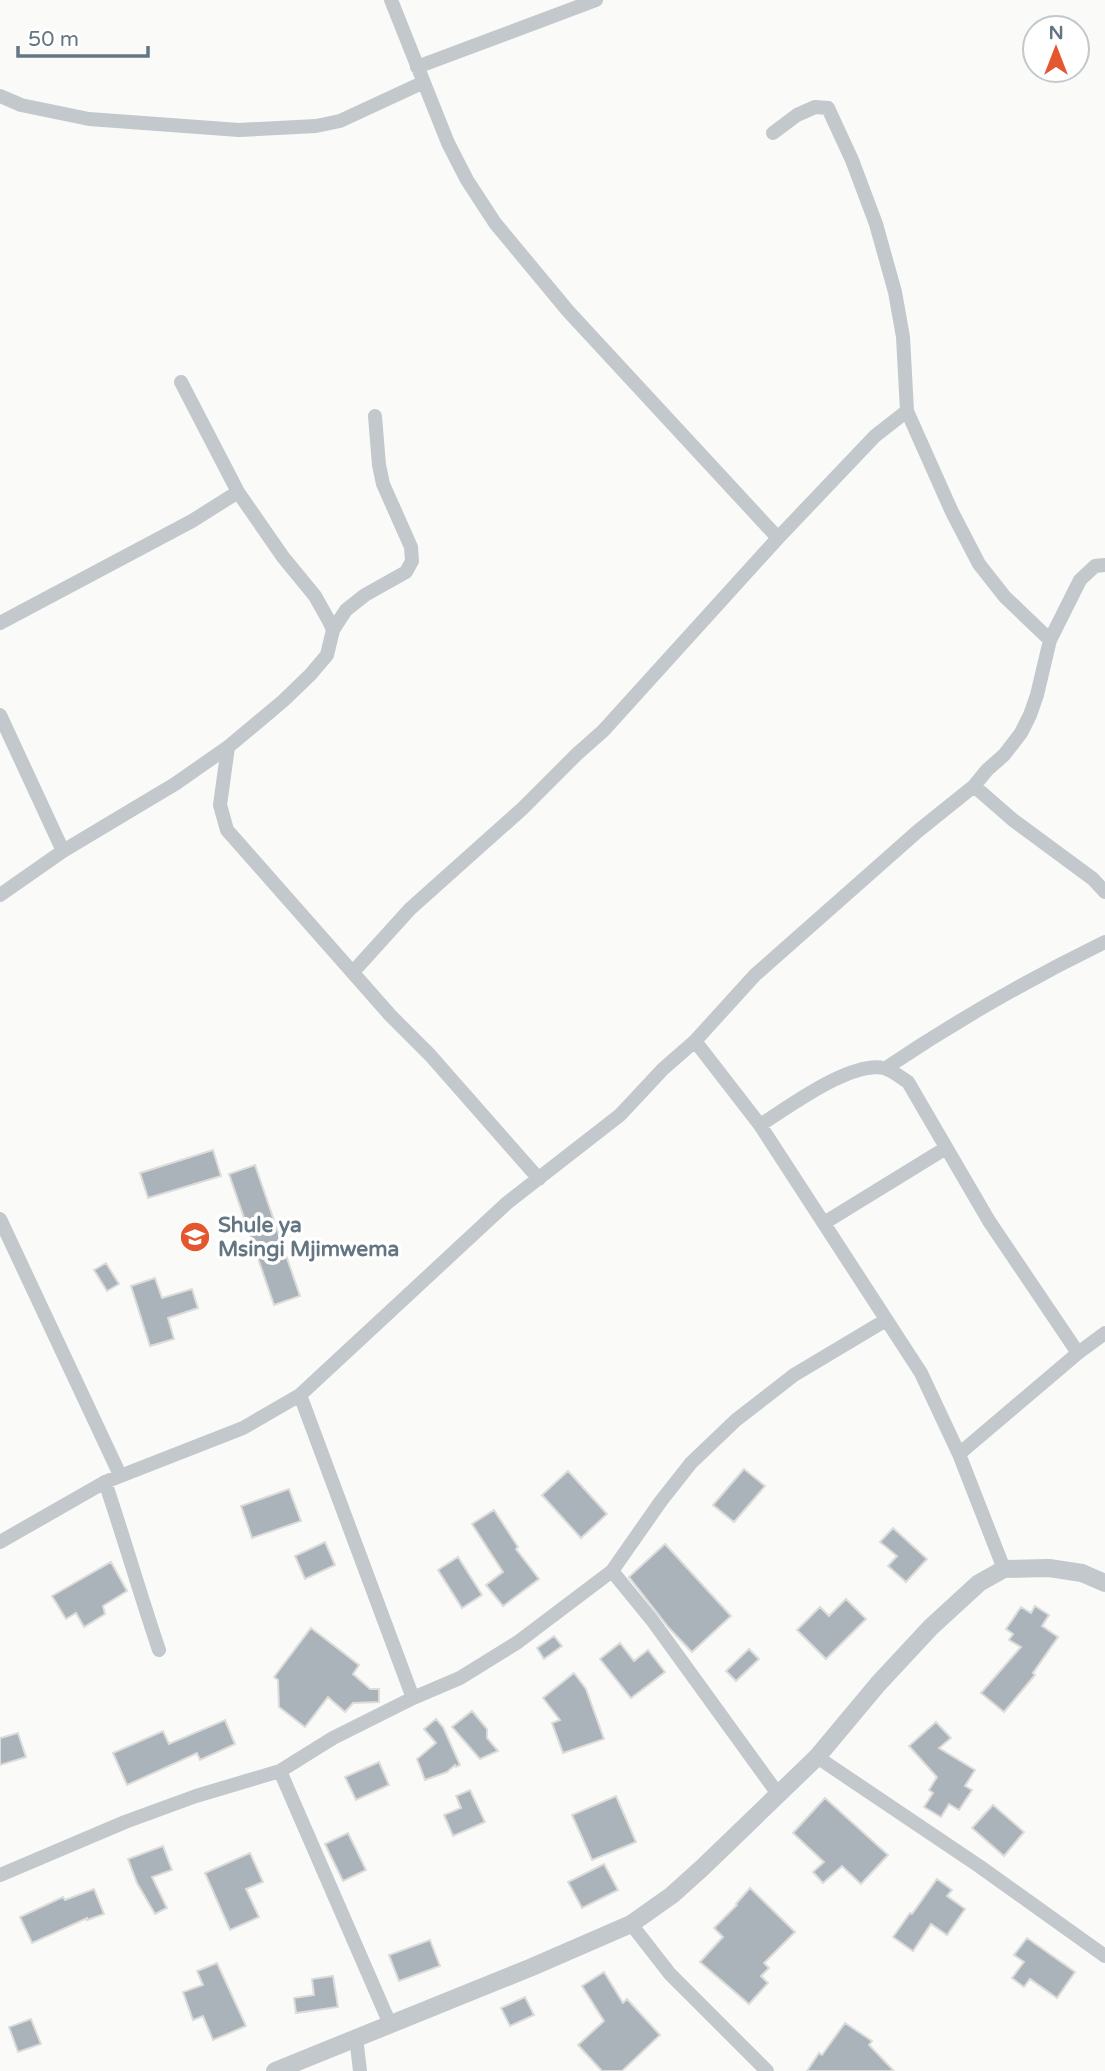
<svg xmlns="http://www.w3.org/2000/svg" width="1105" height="2071" font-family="'Varela Round',sans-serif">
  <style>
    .building { fill: #aab3b9; stroke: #dcdcda; stroke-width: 2 }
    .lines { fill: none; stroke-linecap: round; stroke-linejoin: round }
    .minor { stroke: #c3c8cc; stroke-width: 14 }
    .tertiary { stroke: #c3c8cc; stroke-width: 18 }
    .labels { text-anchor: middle; stroke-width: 7; stroke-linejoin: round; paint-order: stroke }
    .poi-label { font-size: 21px; font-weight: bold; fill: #657683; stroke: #fff; text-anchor: start }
  </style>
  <rect width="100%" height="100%" fill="#fafaf8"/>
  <!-- building -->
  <path class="building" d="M 213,1150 L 221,1176 L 148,1198 L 140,1173 Z
    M 255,1165 L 300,1296 L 274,1305 L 229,1174 Z
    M 106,1263 L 119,1284 L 107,1291 L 94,1270 Z
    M 155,1278 L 162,1298 L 192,1289 L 198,1308 L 168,1318 L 174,1339 L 150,1346 L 131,1286 Z
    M 744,1469 L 765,1486 L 734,1522 L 713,1505 Z
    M 568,1471 L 607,1514 L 581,1538 L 542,1495 Z
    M 289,1489 L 301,1521 L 252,1538 L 241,1506 Z
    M 494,1510 L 518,1547 L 516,1549 L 539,1579 L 503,1606 L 486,1585 L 503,1572 L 472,1524 Z
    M 893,1528 L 927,1559 L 906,1582 L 888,1566 L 897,1556 L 880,1542 Z
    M 325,1542 L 335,1565 L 305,1579 L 295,1556 Z
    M 665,1544 L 731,1616 L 692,1652 L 669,1628 L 629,1577 Z
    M 458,1557 L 482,1595 L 462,1608 L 438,1570 Z
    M 111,1562 L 127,1591 L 103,1606 L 105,1614 L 84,1627 L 76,1613 L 66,1619 L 52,1596 Z
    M 846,1599 L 866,1619 L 826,1659 L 797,1630 L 820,1607 L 829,1616 Z
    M 1035,1606 L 1049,1615 L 1042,1626 L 1058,1637 L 1033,1673 L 1035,1675 L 1004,1712 L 981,1693 L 1021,1647 L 1009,1640 L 1013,1634 L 1006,1629 L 1021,1607 L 1031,1613 Z
    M 311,1628 L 359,1665 L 353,1674 L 370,1689 L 379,1689 L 379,1702 L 353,1703 L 345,1712 L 328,1697 L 305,1727 L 279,1707 L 278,1680 L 274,1677 Z
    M 554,1636 L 562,1646 L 544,1659 L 537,1648 Z
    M 620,1643 L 634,1661 L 648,1650 L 665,1672 L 631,1698 L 600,1659 Z
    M 749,1649 L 759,1659 L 736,1681 L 726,1671 Z
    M 574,1673 L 586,1689 L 604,1739 L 563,1753 L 552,1723 L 560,1720 L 543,1698 Z
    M 472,1711 L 487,1729 L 487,1738 L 498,1751 L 480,1759 L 452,1727 Z
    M 436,1719 L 443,1727 L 460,1765 L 456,1767 L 455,1765 L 447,1772 L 425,1780 L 417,1759 L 436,1743 L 424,1729 Z
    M 225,1720 L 235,1744 L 200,1760 L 197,1753 L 127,1785 L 113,1753 L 163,1731 L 169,1744 Z
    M 936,1722 L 951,1738 L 939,1748 L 975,1770 L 965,1786 L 972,1790 L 959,1810 L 949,1804 L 941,1817 L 924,1807 L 933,1793 L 929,1790 L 937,1777 L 909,1746 Z
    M 18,1733 L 26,1757 L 0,1765 L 0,1738 Z
    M 379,1762 L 389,1785 L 356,1800 L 345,1777 Z
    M 470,1790 L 485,1822 L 453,1836 L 444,1815 L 461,1808 L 456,1796 Z
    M 616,1796 L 636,1842 L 592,1860 L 572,1815 Z
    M 825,1798 L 888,1855 L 861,1884 L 842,1866 L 823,1883 L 813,1872 L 824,1862 L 793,1833 Z
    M 993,1805 L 1024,1832 L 1004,1856 L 972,1828 Z
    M 348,1833 L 366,1870 L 343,1881 L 325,1844 Z
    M 163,1846 L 172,1870 L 152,1877 L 167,1908 L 155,1914 L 137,1883 L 128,1859 Z
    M 250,1853 L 263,1882 L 246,1889 L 259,1917 L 230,1930 L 205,1873 Z
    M 604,1864 L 618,1890 L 582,1908 L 568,1882 Z
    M 937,1879 L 952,1890 L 947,1896 L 965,1909 L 947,1935 L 931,1924 L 913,1951 L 893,1937 L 910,1913 L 912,1914 Z
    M 750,1888 L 795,1932 L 764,1963 L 769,1968 L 761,1976 L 768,1983 L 749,2004 L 700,1962 L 723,1937 L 714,1928 L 737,1905 L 736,1904 Z
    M 94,1889 L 104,1914 L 87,1920 L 87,1918 L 32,1943 L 20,1917 L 63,1897 L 65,1900 Z
    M 1027,1938 L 1075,1972 L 1057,1998 L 1030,1979 L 1024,1987 L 1012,1978 L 1024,1962 L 1014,1955 Z
    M 430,1940 L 440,1966 L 399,1981 L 389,1955 Z
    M 217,1963 L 246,2026 L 213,2040 L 203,2016 L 193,2020 L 183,1992 L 203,1985 L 197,1971 Z
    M 604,1972 L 623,2003 L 627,1999 L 660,2035 L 622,2071 L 602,2071 L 578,2045 L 604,2021 L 582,1986 Z
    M 333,1976 L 338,2007 L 296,2013 L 294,1998 L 314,1995 L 312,1979 Z
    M 525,1997 L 534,2015 L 510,2026 L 501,2008 Z
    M 31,2019 L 41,2044 L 18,2052 L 9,2027 Z
    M 845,2023 L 872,2041 L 869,2045 L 894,2071 L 807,2071 L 819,2053 L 822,2055 Z"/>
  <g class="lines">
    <!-- minor -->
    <path class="minor" d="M 391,0 L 448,143 L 467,180 L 495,223 L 568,311 L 778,538
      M 417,67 L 596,0
      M 0,96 L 21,105 L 89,119 L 239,130 L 316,126 L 340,121 L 422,83
      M 773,133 L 797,115 L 815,107 L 828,108 L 852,160 L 876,224 L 895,292 L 903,337 L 907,411 L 952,512 L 979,564 L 1005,597 L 1050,640
      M 0,623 L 192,521 L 238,492
      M 333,630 L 346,610 L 365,595 L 406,572 L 412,561 L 411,547 L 383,484 L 379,465 L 375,416
      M 0,715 L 63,851
      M 228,747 L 220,805 L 227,830 L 390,1015 L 430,1055 L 539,1179
      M 974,786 L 1013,820 L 1093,879 L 1105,892
      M 0,895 L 63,851 L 175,784 L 228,747 L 283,701 L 310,675 L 327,655 L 333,630 L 329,621 L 315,596 L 283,557 L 238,492 L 181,382
      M 353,972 L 410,909 L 522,809 L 577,754 L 603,731 L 778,538 L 875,436 L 907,411
      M 695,1041 L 760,1125 L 921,1373 L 959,1454 L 1004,1569
      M 886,1068 C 956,1021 1029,979 1105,942
      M 760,1125 C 789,1107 850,1061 884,1068 C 892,1070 901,1078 908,1082 L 989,1221 L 1078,1353
      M 0,1219 L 120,1475
      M 824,1223 L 946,1148
      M 300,1395 L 413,1698
      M 959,1454 L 1078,1353 L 1105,1333
      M 105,1482 C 124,1538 140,1594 159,1650
      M 0,1542 L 105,1482 L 243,1428 L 300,1395 L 507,1203 L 620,1115 L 663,1069 L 695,1041 L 755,975 L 918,831 L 974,786 L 987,770 L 1004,755 L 1021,733 L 1030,715 L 1037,695 L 1050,640 L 1080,580 L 1095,566 L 1105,565
      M 612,1571 L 652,1620 L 778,1794
      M 817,1757 L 979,1866 L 1105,1956
      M 280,1771 L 390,2024
      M 0,1875 L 125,1822 L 196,1796 L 280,1771 L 333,1738 L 413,1698 L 460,1678 L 518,1642 L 612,1571 L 661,1501 L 691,1463 L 736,1420 L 794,1375 L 886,1320
      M 631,1924 L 670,1974 L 767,2071
      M 356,2037 L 360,2071"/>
    <!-- tertiary -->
    <path class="tertiary" d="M 275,2071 L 532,1967 L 631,1924 L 672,1895 L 702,1868 L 817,1757 L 878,1684 L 931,1627 L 979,1583 L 1004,1569 L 1049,1568 L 1082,1573 L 1105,1583"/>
  </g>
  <!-- icons -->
  <defs>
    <g id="school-disc" transform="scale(1.575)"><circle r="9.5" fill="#e4572e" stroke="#fff"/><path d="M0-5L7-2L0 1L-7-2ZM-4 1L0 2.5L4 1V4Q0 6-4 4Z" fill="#fff"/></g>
  </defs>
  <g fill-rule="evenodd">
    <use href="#school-disc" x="195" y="1237"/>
  </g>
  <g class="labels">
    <!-- poi labels -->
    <g class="poi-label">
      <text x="218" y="1232">Shule ya<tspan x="218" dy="24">Msingi Mjimwema</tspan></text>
    </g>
  </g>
  <!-- north arrow -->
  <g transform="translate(1056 49)"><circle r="33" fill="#ffffff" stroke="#c1c8cd" stroke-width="2"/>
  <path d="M0-5L12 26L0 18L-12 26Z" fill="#e4572e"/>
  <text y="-10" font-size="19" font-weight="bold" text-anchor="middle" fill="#657683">N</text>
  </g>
  <!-- scale -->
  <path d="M18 46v10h130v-10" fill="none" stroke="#657683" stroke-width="3.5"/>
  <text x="28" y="46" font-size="21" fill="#657683" stroke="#ffffff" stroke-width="5" paint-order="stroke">50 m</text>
</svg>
